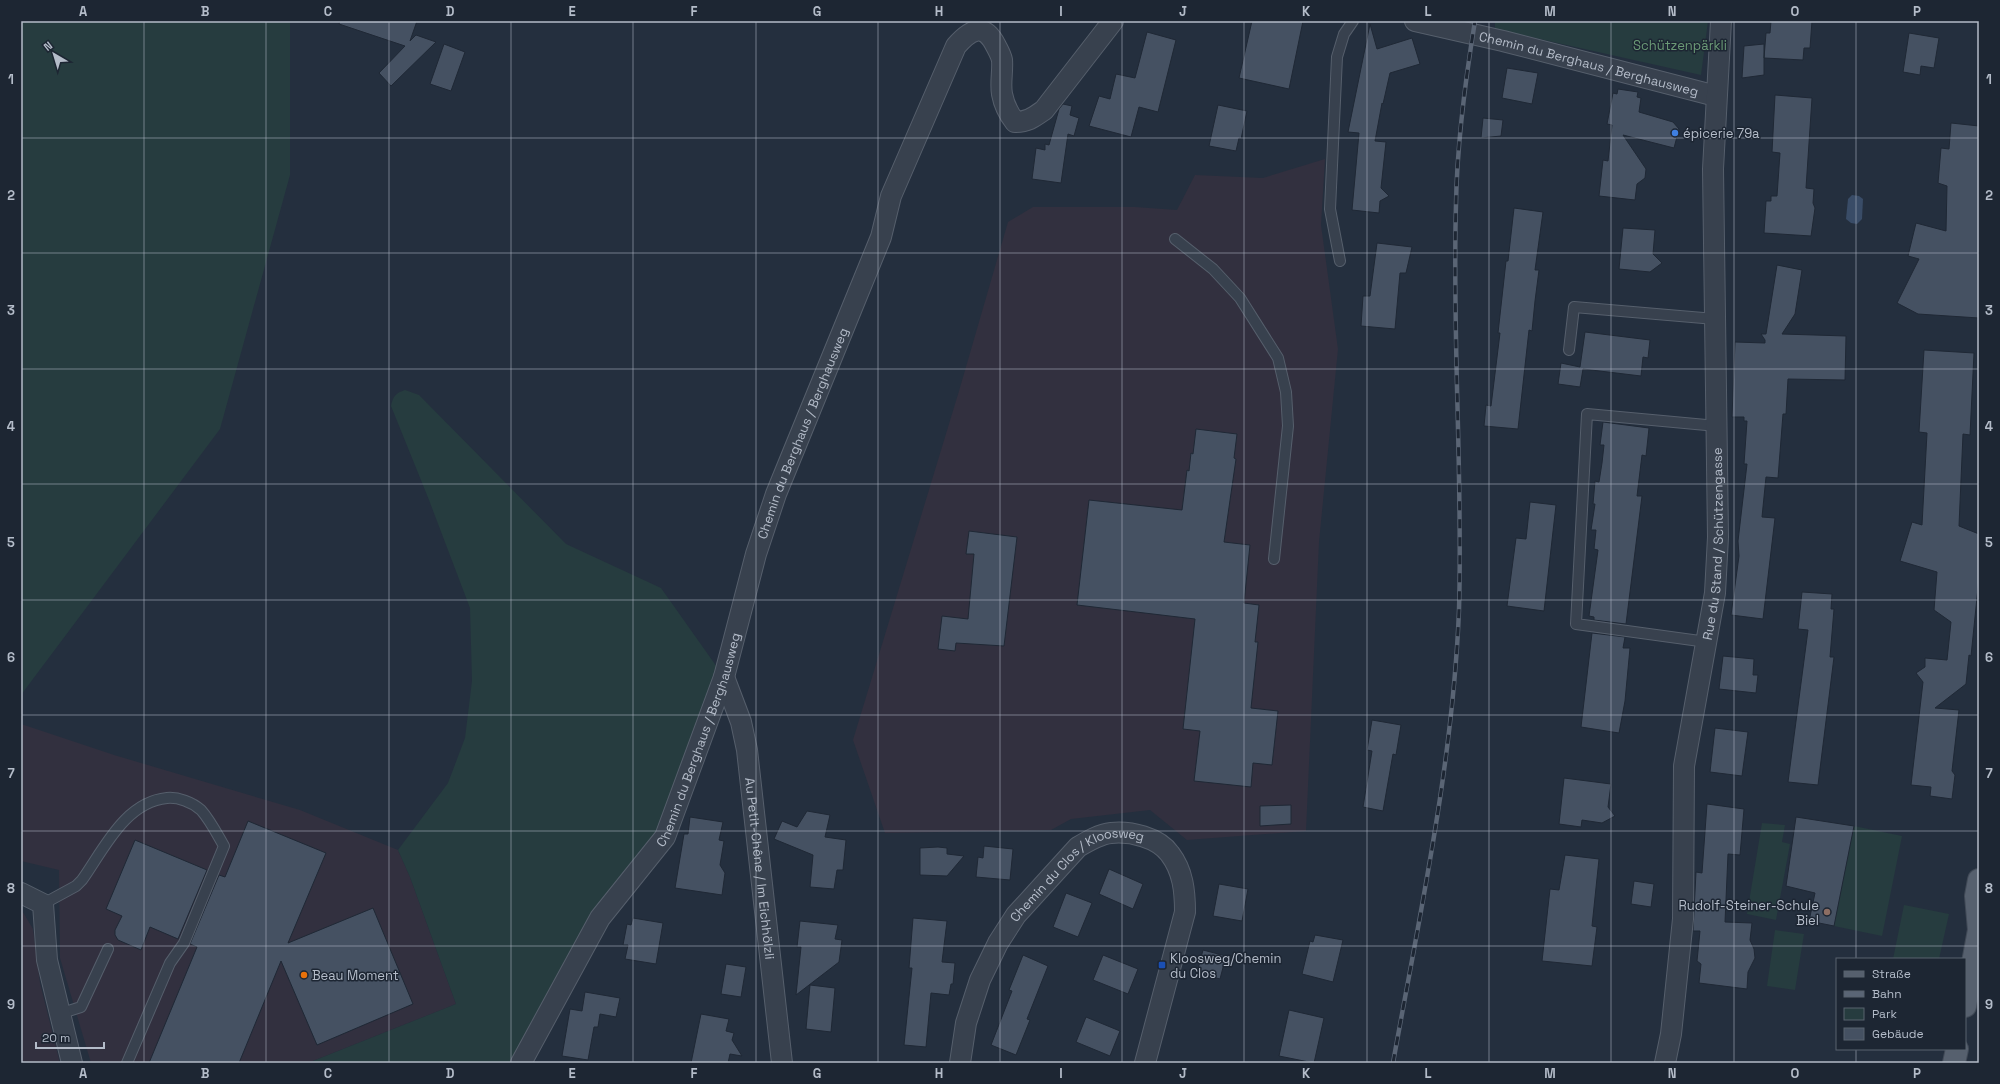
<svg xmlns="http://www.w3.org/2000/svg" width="2000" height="1084" font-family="'Space Grotesk',sans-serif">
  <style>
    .medical { fill: #32303f }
    .green { fill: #263c3f }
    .water { fill: #394c67 }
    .building { fill: #455162; stroke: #1f2835 }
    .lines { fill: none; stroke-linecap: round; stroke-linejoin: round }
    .lane-casing { stroke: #565f6c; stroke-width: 12 }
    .street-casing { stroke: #565f6c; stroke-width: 22 }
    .primary-casing { stroke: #414a57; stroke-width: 24 }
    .lane { stroke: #38414e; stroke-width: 10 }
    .street { stroke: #38414e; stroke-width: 20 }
    .primary { stroke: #56606e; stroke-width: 22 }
    .rail-casing { stroke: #5a6575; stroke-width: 4.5 }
    .rail { stroke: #1d2633; stroke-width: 3; stroke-dasharray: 9; stroke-linecap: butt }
    .grid { fill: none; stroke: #b4bcc9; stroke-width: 1; stroke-opacity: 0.55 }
    .shop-dot { fill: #3f7fe0; stroke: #1d2633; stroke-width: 1.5 }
    .education-dot { fill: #8d6e63; stroke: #1d2633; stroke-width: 1.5 }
    .transit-dot { fill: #1a4fb4; stroke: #1d2633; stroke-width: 1.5 }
    .food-dot { fill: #e8710a; stroke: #1d2633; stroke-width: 1.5 }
    .labels { text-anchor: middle; stroke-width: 3; stroke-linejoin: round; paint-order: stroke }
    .park-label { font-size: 13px; fill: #6b9a76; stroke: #1d2633 }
    .street-label { font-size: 13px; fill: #b4bcc9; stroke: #1d2633 }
    .poi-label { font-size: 13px; fill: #b4bcc9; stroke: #1d2633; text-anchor: start }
    .neatline { fill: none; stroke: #b4bcc9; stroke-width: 1.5 }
    .grid-label { font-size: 13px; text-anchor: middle; font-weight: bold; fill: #b4bcc9 }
  </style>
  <rect width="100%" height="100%" fill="#242f3e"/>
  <!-- medical -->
  <path class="medical" d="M 1325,159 L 1321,225 L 1338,349 L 1319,542 L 1306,831 L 1187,840 L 1150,810 L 1071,819 L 1051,830 L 885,833 L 853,740 L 959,391 L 1008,222 L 1033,207 L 1135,207 L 1177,210 L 1195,175 L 1263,178 Z
    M 21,724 L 114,755 L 300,810 L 398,850 L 410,877 L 456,1004 L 308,1063 L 91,1063 L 60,958 L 59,870 L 21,861 Z
    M 21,909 L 33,929 L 40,983 L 60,1063 L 21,1063 Z"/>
  <!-- green -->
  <path class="green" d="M 21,21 L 290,21 L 290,175 L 220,429 L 21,695 Z
    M 1495,21 L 1708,21 L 1701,75 L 1495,29 Z
    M 405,390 L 419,395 L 566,544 L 661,588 L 724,677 L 665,837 L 600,918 L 521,1063 L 308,1063 L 456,1004 L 410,877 L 398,850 L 448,783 L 465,738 L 472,681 L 470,608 L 429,500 L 391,406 C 393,396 396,393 405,390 Z
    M 1762,823 L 1785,825 L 1782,842 L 1790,844 L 1776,920 L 1747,914 Z
    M 1854,826 L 1902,836 L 1882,936 L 1834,926 Z
    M 1904,905 L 1949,914 L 1939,959 L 1893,959 Z
    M 1775,930 L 1804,934 L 1795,990 L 1767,986 Z"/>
  <!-- water -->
  <path class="water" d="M 1852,195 L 1859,196 L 1863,199 L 1862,219 L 1857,224 L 1851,223 L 1846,219 L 1848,199 Z"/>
  <!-- building -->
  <path class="building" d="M 340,21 L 417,21 L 410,41 L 416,35 L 436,42 L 391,86 L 379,73 L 405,46 L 339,24 Z
    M 1252,21 L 1303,21 L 1289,89 L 1239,78 Z
    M 1771,21 L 1812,21 L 1810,48 L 1804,48 L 1803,60 L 1764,58 L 1766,33 L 1770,33 Z
    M 1370,24 L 1377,49 L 1412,38 L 1420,64 L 1390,73 L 1383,104 L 1382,103 L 1375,141 L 1386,142 L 1381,188 L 1389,196 L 1380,201 L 1379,213 L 1352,210 L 1359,133 L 1348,132 Z
    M 1147,32 L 1176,40 L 1158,112 L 1139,107 L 1131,137 L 1089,126 L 1099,96 L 1110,99 L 1116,74 L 1135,78 Z
    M 1909,33 L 1939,38 L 1934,68 L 1921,66 L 1920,75 L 1903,72 Z
    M 444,44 L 465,52 L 451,91 L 430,84 Z
    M 1764,44 L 1764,75 L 1742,78 L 1744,46 Z
    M 1507,68 L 1538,73 L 1532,104 L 1502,98 Z
    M 1618,89 L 1638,92 L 1637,97 L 1641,98 L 1639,112 L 1673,122 L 1679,129 L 1674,148 L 1623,135 L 1646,169 L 1645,178 L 1637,184 L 1635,200 L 1599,196 L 1603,160 L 1608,161 L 1612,125 L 1607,124 L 1613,93 L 1617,94 Z
    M 1775,95 L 1812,98 L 1806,188 L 1814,189 L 1813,203 L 1815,208 L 1811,236 L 1764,233 L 1766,201 L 1771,201 L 1771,196 L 1777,196 L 1780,153 L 1772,152 Z
    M 1063,104 L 1072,106 L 1070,115 L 1079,118 L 1074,136 L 1068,134 L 1061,183 L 1032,179 L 1036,148 L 1045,150 L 1045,144 L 1049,145 L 1059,109 Z
    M 1218,105 L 1247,111 L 1241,139 L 1239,138 L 1236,151 L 1209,146 Z
    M 1483,118 L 1503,120 L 1501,136 L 1481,138 Z
    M 1951,123 L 1979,126 L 1979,318 L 1918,314 L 1897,303 L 1919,259 L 1908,256 L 1916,223 L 1946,231 L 1947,186 L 1938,183 L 1941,148 L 1949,149 Z
    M 1514,208 L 1543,212 L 1535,270 L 1539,270 L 1535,301 L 1532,331 L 1529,330 L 1518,429 L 1484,426 L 1486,405 L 1491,406 L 1500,333 L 1498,333 L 1506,261 L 1508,261 Z
    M 1623,228 L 1655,230 L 1653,254 L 1662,263 L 1650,272 L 1619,269 Z
    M 1377,243 L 1412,247 L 1406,273 L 1400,273 L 1395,329 L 1361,326 L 1363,296 L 1370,296 Z
    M 1777,265 L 1802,270 L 1795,314 L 1782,334 L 1846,336 L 1845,380 L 1788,379 L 1786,414 L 1783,414 L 1778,478 L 1766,477 L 1762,517 L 1775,518 L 1763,619 L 1731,615 L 1739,556 L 1738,541 L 1747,464 L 1744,464 L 1747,421 L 1744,421 L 1744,417 L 1732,417 L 1735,342 L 1765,343 L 1765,340 L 1761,334 L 1766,334 Z
    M 1585,332 L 1650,340 L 1648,358 L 1643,357 L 1641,376 L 1583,369 L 1580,387 L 1558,384 L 1561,363 L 1580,367 Z
    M 1924,350 L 1974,353 L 1970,435 L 1963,434 L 1959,526 L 1979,534 L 1979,578 L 1971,656 L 1969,655 L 1966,684 L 1935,708 L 1959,710 L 1952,771 L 1955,775 L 1952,799 L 1930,796 L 1931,787 L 1911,785 L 1923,682 L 1916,673 L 1925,667 L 1925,658 L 1947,660 L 1951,622 L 1934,610 L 1937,572 L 1900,561 L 1912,522 L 1922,525 L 1927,433 L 1919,432 Z
    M 1603,422 L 1649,428 L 1646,456 L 1642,455 L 1637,496 L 1642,496 L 1626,624 L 1594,620 L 1594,617 L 1589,616 L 1598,550 L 1594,549 L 1596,530 L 1591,530 L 1595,504 L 1593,504 L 1595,481 L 1599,482 L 1602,463 L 1604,445 L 1600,445 Z
    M 1196,429 L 1237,434 L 1234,458 L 1236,459 L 1224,542 L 1250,545 L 1244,603 L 1259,605 L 1255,642 L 1258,642 L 1251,708 L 1278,711 L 1272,765 L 1253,763 L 1251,787 L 1194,781 L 1200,731 L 1183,729 L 1195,619 L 1077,605 L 1089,500 L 1182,510 L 1187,470 L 1189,471 L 1191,453 L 1193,454 Z
    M 1530,502 L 1556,505 L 1544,611 L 1507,606 L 1516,538 L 1526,539 Z
    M 969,531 L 1017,537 L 1004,646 L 956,643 L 955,651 L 938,649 L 942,616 L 968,619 L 974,554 L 966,554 Z
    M 1802,592 L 1832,594 L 1831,609 L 1834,609 L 1830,657 L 1834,657 L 1818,785 L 1788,782 L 1808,630 L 1798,629 Z
    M 1592,633 L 1625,637 L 1623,648 L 1630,648 L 1625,701 L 1619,733 L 1581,727 Z
    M 1723,656 L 1754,659 L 1753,675 L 1758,675 L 1756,693 L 1719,689 Z
    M 1372,720 L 1401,725 L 1396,755 L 1393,754 L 1383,811 L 1363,807 L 1372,751 L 1367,750 Z
    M 1715,728 L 1748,732 L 1742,776 L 1710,772 Z
    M 1564,778 L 1611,784 L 1608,807 L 1615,816 L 1602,823 L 1582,820 L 1581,827 L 1559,824 Z
    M 1707,804 L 1744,809 L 1740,855 L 1728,854 L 1725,922 L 1752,923 L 1750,940 L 1754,949 L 1755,958 L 1748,972 L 1747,989 L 1699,983 L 1701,964 L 1697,961 L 1700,931 L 1693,931 L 1696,872 L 1702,873 Z
    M 1291,805 L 1291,824 L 1260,826 L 1260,806 Z
    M 807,811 L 830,815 L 825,837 L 846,840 L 843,870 L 837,870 L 834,889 L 810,887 L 813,855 L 774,839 L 782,821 L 797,827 Z
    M 690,817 L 723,822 L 719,840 L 724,841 L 720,865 L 725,873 L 722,895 L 675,888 L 684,834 L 688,834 Z
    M 1796,817 L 1854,826 L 1834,926 L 1809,921 L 1815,893 L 1786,886 Z
    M 248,821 L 326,853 L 288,943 L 373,908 L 413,1004 L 317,1045 L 281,961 L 239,1063 L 149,1063 L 197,947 L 190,944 L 219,875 L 225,877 Z
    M 135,840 L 207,870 L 178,939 L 150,927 L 141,950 L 118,940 L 115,935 L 115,930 L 122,916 L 106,909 Z
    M 984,846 L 1013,849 L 1010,880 L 976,877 L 978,857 L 983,858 Z
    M 938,847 L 947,848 L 947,854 L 964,856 L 947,876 L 920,875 L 920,848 Z
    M 1565,855 L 1599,859 L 1592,926 L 1597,927 L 1592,966 L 1542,961 L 1550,889 L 1559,890 Z
    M 1109,869 L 1143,884 L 1133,909 L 1099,894 Z
    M 1634,881 L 1654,884 L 1651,907 L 1631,904 Z
    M 1219,884 L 1248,889 L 1242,921 L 1213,916 Z
    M 1066,893 L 1092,903 L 1078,937 L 1053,927 Z
    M 633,918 L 663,923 L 656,964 L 625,959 L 628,945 L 623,945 L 627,924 L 631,925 Z
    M 913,918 L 947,921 L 942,962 L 955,963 L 953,984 L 951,984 L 949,995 L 931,993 L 926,1047 L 904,1045 L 912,968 L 909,968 Z
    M 800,921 L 838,925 L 835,939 L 842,940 L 839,962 L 796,995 L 801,947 L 797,947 Z
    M 1315,935 L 1343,940 L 1333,982 L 1302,974 L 1310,941 L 1313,942 Z
    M 1203,950 L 1226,956 L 1220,979 L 1197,973 Z
    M 1023,955 L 1048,966 L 1027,1019 L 1030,1020 L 1016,1055 L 991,1045 L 1012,991 L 1009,990 Z
    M 1103,955 L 1138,969 L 1128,994 L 1093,980 Z
    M 726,964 L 746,967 L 741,997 L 721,994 Z
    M 810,985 L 835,988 L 831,1032 L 806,1029 Z
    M 585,992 L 620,998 L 616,1017 L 600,1014 L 598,1027 L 594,1027 L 588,1060 L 562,1056 L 570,1009 L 582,1011 Z
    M 1289,1010 L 1324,1018 L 1314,1063 L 1279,1056 Z
    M 701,1014 L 729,1019 L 726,1031 L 734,1033 L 732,1040 L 742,1056 L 730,1054 L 728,1063 L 691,1063 Z
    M 1086,1017 L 1120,1031 L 1110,1056 L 1076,1042 Z"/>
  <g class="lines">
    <!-- lane casing -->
    <g class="lane-casing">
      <path id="lane" d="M 1175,239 L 1213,269 L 1240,298 L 1278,358 L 1286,392 L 1288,426 L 1274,559
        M 1340,261 L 1330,209 L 1337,57 L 1344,34 L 1353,21
        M 1569,350 L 1574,307 L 1715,319
        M 1707,642 L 1576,624 L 1587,414 L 1717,426
        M 43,904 L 76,886 L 82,880 C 104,849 125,802 167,798 C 178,797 192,802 201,810 C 210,820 217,834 224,846 L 184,943 L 170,963 L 127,1063
        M 59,1014 L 81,1007 L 108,949"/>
    </g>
    <!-- street casing -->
    <g class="street-casing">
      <g id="street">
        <path id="s1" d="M 1415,21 L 1503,41 L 1716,96"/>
        <path id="s2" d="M 724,677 L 741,722 L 747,750 L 782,1063"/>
        <path d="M 21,893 L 43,904 L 47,960 L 72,1063"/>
        <path id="s3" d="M 521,1063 L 600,918 L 665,837 L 724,677 L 756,554 L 776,494 L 881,237 L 891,196 L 956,46 C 971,29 984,22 996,46 C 998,50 1001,55 1002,60 C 1003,71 1000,83 1002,94 C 1004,105 1008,113 1015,122 C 1028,122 1034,117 1044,110 L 1113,21"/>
        <path id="s4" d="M 960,1063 L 966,1023 L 980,980 L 998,943 L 1016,915 L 1078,847 C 1088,841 1100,834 1111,833 C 1130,831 1158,837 1170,854 C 1183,871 1185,891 1185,912 L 1145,1063"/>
        <path id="s5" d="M 1665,1063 L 1671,1034 L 1683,919 L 1684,766 L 1715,593 L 1718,537 L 1713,169 L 1721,21"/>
      </g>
    </g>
    <!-- primary casing -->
    <g class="primary-casing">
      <path id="primary" d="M 1965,1006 L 1979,930 L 1976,896 L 1979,880
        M 1954,1063 L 1957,1049"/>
    </g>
    <!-- lane -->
    <use href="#lane" class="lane"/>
    <!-- street -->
    <use href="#street" class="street"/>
    <!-- primary -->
    <use href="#primary" class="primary"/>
    <!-- rail casing -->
    <g class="rail-casing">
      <path id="rail" d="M 1393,1063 C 1420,913 1453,762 1459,610 C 1463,475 1452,340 1456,204 C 1457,143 1465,82 1475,21"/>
    </g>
    <!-- rail -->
    <use href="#rail" class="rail"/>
  </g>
  <!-- grid -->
  <path class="grid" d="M 144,21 L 144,1063M 266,21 L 266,1063M 389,21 L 389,1063M 511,21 L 511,1063M 633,21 L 633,1063M 756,21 L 756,1063M 878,21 L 878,1063M 1000,21 L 1000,1063M 1122,21 L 1122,1063M 1244,21 L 1244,1063M 1367,21 L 1367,1063M 1489,21 L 1489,1063M 1611,21 L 1611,1063M 1734,21 L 1734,1063M 1856,21 L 1856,959M 21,138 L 1979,138M 21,253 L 1979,253M 21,369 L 1979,369M 21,484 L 1979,484M 21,600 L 1979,600M 21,715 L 1979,715M 21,831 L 1979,831M 21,946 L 1979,946M 1856,1049 L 1856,1063"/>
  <!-- markers -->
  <circle class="shop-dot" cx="1675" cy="133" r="4"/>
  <circle class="education-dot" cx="1827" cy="912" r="4"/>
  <rect class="transit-dot" x="1158" y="961" width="8" height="8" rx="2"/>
  <circle class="food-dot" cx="304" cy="975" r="4"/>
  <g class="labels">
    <!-- park labels -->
    <g class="park-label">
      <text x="1680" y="50">Schützenpärkli</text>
    </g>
    <!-- street labels -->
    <g class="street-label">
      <text dy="5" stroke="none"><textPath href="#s1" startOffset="179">Chemin du Berghaus / Berghausweg</textPath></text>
      <text dy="5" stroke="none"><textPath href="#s3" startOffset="696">Chemin du Berghaus / Berghausweg</textPath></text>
      <text dy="5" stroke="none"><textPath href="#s5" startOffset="523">Rue du Stand / Schützengasse</textPath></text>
      <text dy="5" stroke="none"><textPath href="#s3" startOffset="372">Chemin du Berghaus / Berghausweg</textPath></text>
      <text dy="5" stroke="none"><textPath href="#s2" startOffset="196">Au Petit-Chêne / Im Eichhölzli</textPath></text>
      <text dy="5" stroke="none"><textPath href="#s4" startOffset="238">Chemin du Clos / Kloosweg</textPath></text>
    </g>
    <!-- poi labels -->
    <g class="poi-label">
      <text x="1683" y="138">épicerie 79a</text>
      <text x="1819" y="910" text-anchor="end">Rudolf-Steiner-Schule<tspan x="1819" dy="15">Biel</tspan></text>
      <text x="1170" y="963">Kloosweg/Chemin<tspan x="1170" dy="15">du Clos</tspan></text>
      <text x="312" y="980">Beau Moment</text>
    </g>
  </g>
  <!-- border -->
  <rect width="2000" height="1084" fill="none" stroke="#1d2633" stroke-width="44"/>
  <!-- legend -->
  <rect x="1836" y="958" width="130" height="92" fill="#1d2633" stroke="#59626f"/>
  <rect x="1844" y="971" width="20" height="6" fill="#56606e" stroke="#59626f"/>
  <text x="1872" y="978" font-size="12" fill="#b4bcc9">Straße</text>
  <rect x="1844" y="991" width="20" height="6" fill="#5a6575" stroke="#59626f"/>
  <text x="1872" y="998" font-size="12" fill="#b4bcc9">Bahn</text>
  <rect x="1844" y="1008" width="20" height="12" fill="#263c3f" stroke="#59626f"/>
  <text x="1872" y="1018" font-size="12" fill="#b4bcc9">Park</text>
  <rect x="1844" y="1028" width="20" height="12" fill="#455162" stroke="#59626f"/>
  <text x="1872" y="1038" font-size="12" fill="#b4bcc9">Gebäude</text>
  <!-- north arrow -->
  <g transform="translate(54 54) rotate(322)" stroke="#1d2633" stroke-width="3" paint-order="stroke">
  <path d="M0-3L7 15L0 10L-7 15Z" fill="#b4bcc9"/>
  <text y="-6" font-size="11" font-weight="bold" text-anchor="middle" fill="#b4bcc9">N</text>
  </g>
  <!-- scale -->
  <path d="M36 1042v6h68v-6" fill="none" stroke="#b4bcc9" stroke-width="2"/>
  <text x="42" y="1042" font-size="12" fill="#b4bcc9" stroke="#1d2633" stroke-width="3" paint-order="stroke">20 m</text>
  <rect x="22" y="22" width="1956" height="1040" class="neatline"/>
  <g class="grid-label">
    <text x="83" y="16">A</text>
    <text x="205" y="16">B</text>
    <text x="328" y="16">C</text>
    <text x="450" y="16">D</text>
    <text x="572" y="16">E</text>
    <text x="694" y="16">F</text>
    <text x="817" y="16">G</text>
    <text x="939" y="16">H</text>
    <text x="1061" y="16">I</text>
    <text x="1183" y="16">J</text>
    <text x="1306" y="16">K</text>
    <text x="1428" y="16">L</text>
    <text x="1550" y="16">M</text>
    <text x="1672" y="16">N</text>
    <text x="1795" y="16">O</text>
    <text x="1917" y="16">P</text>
    <text x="11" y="84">1</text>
    <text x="1989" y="84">1</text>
    <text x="11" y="200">2</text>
    <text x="1989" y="200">2</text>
    <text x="11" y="315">3</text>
    <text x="1989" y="315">3</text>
    <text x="11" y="431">4</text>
    <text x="1989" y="431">4</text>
    <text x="11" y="547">5</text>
    <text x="1989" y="547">5</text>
    <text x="11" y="662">6</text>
    <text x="1989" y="662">6</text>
    <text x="11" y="778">7</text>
    <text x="1989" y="778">7</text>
    <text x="11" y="893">8</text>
    <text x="1989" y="893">8</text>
    <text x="11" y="1009">9</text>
    <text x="1989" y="1009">9</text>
    <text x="83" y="1078">A</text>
    <text x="205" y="1078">B</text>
    <text x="328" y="1078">C</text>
    <text x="450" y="1078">D</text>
    <text x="572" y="1078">E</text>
    <text x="694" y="1078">F</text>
    <text x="817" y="1078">G</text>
    <text x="939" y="1078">H</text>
    <text x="1061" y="1078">I</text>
    <text x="1183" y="1078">J</text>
    <text x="1306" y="1078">K</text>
    <text x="1428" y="1078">L</text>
    <text x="1550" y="1078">M</text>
    <text x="1672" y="1078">N</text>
    <text x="1795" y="1078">O</text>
    <text x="1917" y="1078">P</text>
  </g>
</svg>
